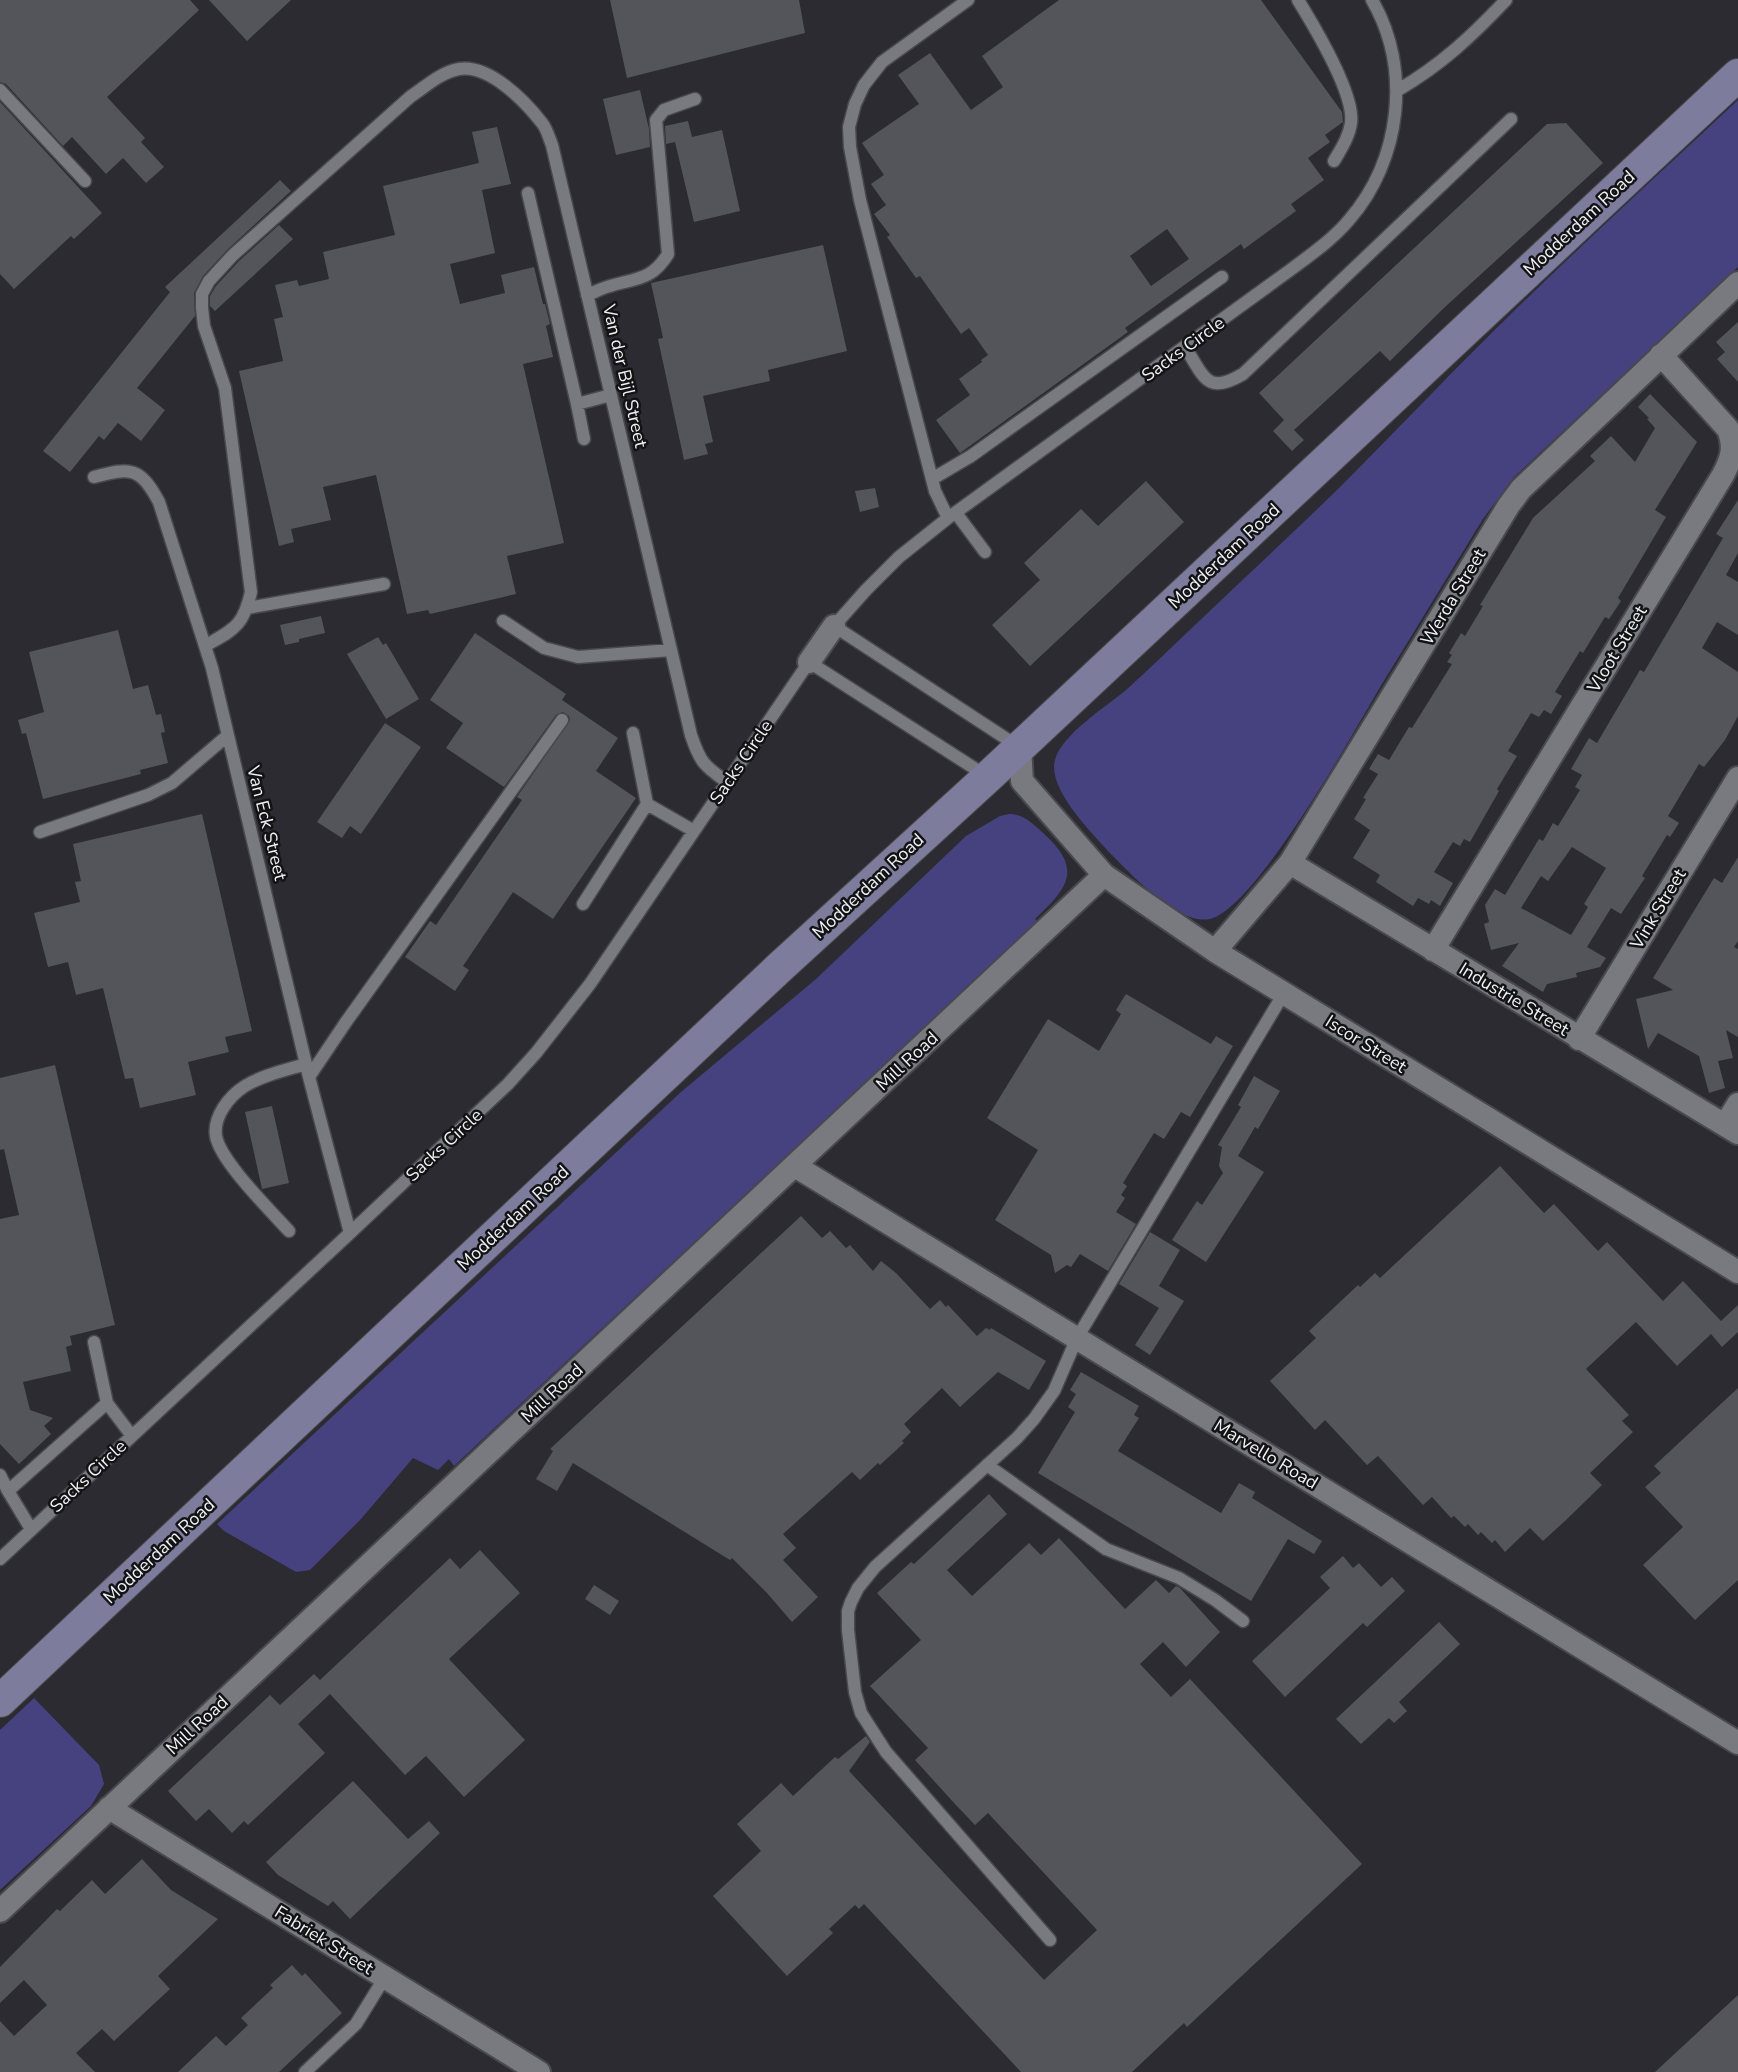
<svg xmlns="http://www.w3.org/2000/svg" width="1738" height="2072" font-family="'Nunito Sans',sans-serif">
  <style>
    .green { fill: #46417f }
    .building { fill: #54545b; fill-rule: evenodd }
    .lines { fill: none; stroke-linecap: round; stroke-linejoin: round }
    .lane-casing { stroke: #48484d; stroke-width: 15 }
    .street-casing { stroke: #48484d; stroke-width: 26 }
    .secondary-casing { stroke: #48484d; stroke-width: 34 }
    .lane { stroke: #797980; stroke-width: 12 }
    .street { stroke: #797980; stroke-width: 22 }
    .secondary { stroke: #7e7c9c; stroke-width: 32 }
    .labels { text-anchor: middle; stroke-width: 5; stroke-linejoin: round; paint-order: stroke }
    .street-label { font-size: 18px; fill: #f0f1f5; stroke: #131316 }
  </style>
  <rect width="100%" height="100%" fill="#2b2b31"/>
  <!-- green -->
  <path class="green" d="M 1738,100 L 1738,267 L 1514,477 L 1483,519 C 1449,574 1416,629 1382,684 C 1355,730 1256,908 1210,919 C 1178,926 1129,872 1108,851 C 1090,831 1047,788 1055,760 C 1061,735 1107,706 1126,690 C 1143,675 1159,659 1175,644 C 1230,591 1286,540 1340,487 C 1399,428 1457,366 1517,308 C 1590,237 1664,169 1738,100 Z
    M 1009,814 C 1023,814 1031,822 1041,831 C 1083,868 1070,886 1035,919 L 1038,922 L 454,1466 L 449,1459 L 438,1470 L 413,1458 L 361,1519 L 310,1570 L 296,1572 L 224,1531 L 217,1524 L 681,1092 L 816,979 L 966,836 L 1000,816 Z
    M 34,1698 L 99,1765 L 104,1784 L 91,1806 L 0,1890 L 0,1730 Z"/>
  <!-- building -->
  <path class="building" d="M 0,0 L 190,0 L 199,10 L 107,97 L 145,138 L 141,142 L 164,167 L 146,183 L 123,158 L 106,174 L 72,137 L 63,146 L 6,84 L 0,82 Z
    M 209,0 L 291,0 L 247,41 Z
    M 610,0 L 799,0 L 805,33 L 627,78 Z
    M 1059,0 L 1261,0 L 1342,112 L 1343,122 L 1325,135 L 1330,142 L 1308,158 L 1324,180 L 1291,204 L 1296,211 L 1244,249 L 1241,244 L 1125,328 L 1128,332 L 960,453 L 936,420 L 970,395 L 959,379 L 982,362 L 981,360 L 988,355 L 969,328 L 961,334 L 920,276 L 916,278 L 887,237 L 890,235 L 874,214 L 886,205 L 871,184 L 884,175 L 862,143 L 919,104 L 898,75 L 930,53 L 971,110 L 1003,87 L 982,56 ZM 1167,229 L 1189,259 L 1151,286 L 1130,256 Z
    M 640,90 L 649,129 L 650,147 L 616,155 L 603,99 Z
    M 0,102 L 102,213 L 74,239 L 71,236 L 14,289 L 0,274 Z
    M 688,121 L 692,137 L 722,130 L 740,211 L 694,222 L 675,142 L 666,144 L 665,126 Z
    M 1566,123 L 1603,163 L 1445,307 L 1390,361 L 1380,351 L 1294,430 L 1304,440 L 1292,451 L 1273,431 L 1284,420 L 1259,393 L 1547,124 Z
    M 497,127 L 511,184 L 482,190 L 495,253 L 450,264 L 460,304 L 505,293 L 501,275 L 534,267 L 543,304 L 545,304 L 550,324 L 546,326 L 553,357 L 523,364 L 564,543 L 507,556 L 516,594 L 430,614 L 428,610 L 407,614 L 376,475 L 323,487 L 331,520 L 291,529 L 294,542 L 279,546 L 239,371 L 283,361 L 274,319 L 283,317 L 275,285 L 297,280 L 299,286 L 329,279 L 323,252 L 395,235 L 383,186 L 479,163 L 472,132 Z
    M 280,180 L 291,191 L 228,249 L 203,276 L 194,293 L 195,316 L 137,388 L 165,410 L 141,441 L 118,423 L 104,440 L 99,436 L 70,472 L 43,451 L 170,292 L 165,287 Z
    M 279,225 L 293,239 L 215,311 L 210,306 L 210,296 L 216,286 L 239,261 Z
    M 823,245 L 847,351 L 768,370 L 770,381 L 703,396 L 713,442 L 705,444 L 708,454 L 684,460 L 658,339 L 663,338 L 651,283 Z
    M 1738,322 L 1738,382 L 1717,359 L 1725,352 L 1716,342 Z
    M 1650,394 L 1697,442 L 1655,510 L 1666,517 L 1618,598 L 1621,601 L 1609,619 L 1605,617 L 1583,653 L 1580,651 L 1555,692 L 1562,696 L 1551,714 L 1544,710 L 1539,717 L 1531,713 L 1508,751 L 1517,756 L 1497,789 L 1499,791 L 1470,842 L 1464,839 L 1460,846 L 1453,842 L 1434,872 L 1453,883 L 1440,906 L 1431,900 L 1429,904 L 1418,898 L 1413,906 L 1376,882 L 1380,875 L 1353,858 L 1370,830 L 1354,819 L 1366,799 L 1363,798 L 1378,774 L 1369,769 L 1378,754 L 1389,760 L 1409,727 L 1412,728 L 1452,664 L 1447,662 L 1452,655 L 1449,653 L 1461,633 L 1465,636 L 1483,606 L 1480,605 L 1533,518 L 1595,461 L 1590,456 L 1611,436 L 1635,462 L 1655,428 L 1647,419 L 1649,418 L 1638,407 Z
    M 1146,481 L 1184,522 L 1030,666 L 992,625 L 1040,580 L 1024,563 L 1081,509 L 1098,526 Z
    M 875,488 L 879,507 L 860,512 L 855,491 Z
    M 1738,500 L 1738,553 L 1726,575 L 1738,582 L 1738,635 L 1717,622 L 1702,648 L 1738,672 L 1738,716 L 1725,740 L 1704,767 L 1699,764 L 1668,816 L 1679,823 L 1670,837 L 1667,835 L 1642,876 L 1645,878 L 1621,914 L 1611,908 L 1587,947 L 1606,958 L 1600,967 L 1576,973 L 1577,977 L 1547,984 L 1543,992 L 1502,966 L 1519,943 L 1491,950 L 1484,924 L 1489,922 L 1485,905 L 1495,889 L 1505,895 L 1539,839 L 1543,841 L 1553,823 L 1558,826 L 1580,790 L 1575,787 L 1582,775 L 1571,769 L 1589,738 L 1597,743 L 1640,670 L 1644,672 L 1723,538 L 1716,534 ZM 1572,847 L 1606,868 L 1584,904 L 1588,907 L 1571,935 L 1521,908 L 1541,876 L 1548,881 Z
    M 321,616 L 325,633 L 299,639 L 299,642 L 285,645 L 280,625 Z
    M 118,630 L 133,689 L 148,685 L 156,715 L 161,714 L 165,732 L 161,733 L 168,763 L 140,770 L 141,774 L 43,799 L 26,733 L 22,734 L 18,720 L 44,712 L 29,652 Z
    M 475,633 L 566,694 L 562,700 L 618,738 L 596,771 L 636,798 L 553,919 L 513,892 L 463,966 L 469,970 L 455,991 L 405,957 L 430,921 L 436,925 L 522,800 L 517,797 L 570,720 L 569,716 L 563,712 L 556,715 L 504,787 L 446,748 L 463,723 L 430,700 Z
    M 378,637 L 383,645 L 386,643 L 419,699 L 386,719 L 347,654 Z
    M 385,723 L 421,747 L 361,834 L 350,826 L 342,838 L 317,822 Z
    M 202,814 L 252,1031 L 225,1037 L 229,1052 L 188,1062 L 196,1095 L 140,1108 L 133,1078 L 125,1079 L 103,988 L 76,995 L 68,962 L 48,967 L 34,913 L 80,902 L 75,882 L 81,881 L 73,844 Z
    M 1738,857 L 1738,941 L 1734,947 L 1738,949 L 1738,1037 L 1726,1030 L 1733,1058 L 1718,1061 L 1725,1088 L 1709,1093 L 1699,1056 L 1658,1033 L 1648,1049 L 1636,999 L 1673,990 L 1653,978 L 1714,878 L 1722,883 Z
    M 1126,994 L 1211,1044 L 1216,1036 L 1233,1046 L 1190,1117 L 1181,1112 L 1164,1139 L 1154,1133 L 1123,1183 L 1127,1186 L 1121,1195 L 1125,1198 L 1116,1212 L 1136,1224 L 1108,1271 L 1080,1254 L 1071,1267 L 1067,1265 L 1055,1273 L 1051,1255 L 995,1220 L 1038,1150 L 987,1118 L 1048,1019 L 1099,1051 L 1121,1014 L 1116,1010 Z
    M 55,1065 L 115,1325 L 70,1336 L 72,1345 L 66,1347 L 71,1371 L 23,1382 L 30,1410 L 53,1418 L 44,1426 L 51,1434 L 19,1464 L 0,1444 L 0,1219 L 19,1215 L 4,1149 L 0,1150 L 0,1078 Z
    M 1254,1076 L 1280,1091 L 1258,1129 L 1255,1127 L 1238,1156 L 1264,1172 L 1206,1262 L 1172,1240 L 1197,1201 L 1202,1205 L 1223,1173 L 1219,1166 L 1222,1147 L 1218,1145 L 1241,1107 L 1238,1105 Z
    M 272,1106 L 289,1183 L 262,1189 L 245,1112 Z
    M 1500,1166 L 1544,1213 L 1554,1204 L 1598,1251 L 1607,1242 L 1663,1301 L 1683,1281 L 1721,1321 L 1738,1305 L 1738,1332 L 1722,1347 L 1711,1334 L 1677,1366 L 1636,1322 L 1586,1369 L 1629,1415 L 1622,1421 L 1633,1432 L 1590,1473 L 1602,1485 L 1566,1520 L 1543,1541 L 1530,1528 L 1505,1552 L 1495,1540 L 1492,1543 L 1481,1532 L 1478,1535 L 1468,1524 L 1465,1527 L 1454,1516 L 1451,1518 L 1432,1497 L 1423,1505 L 1378,1456 L 1367,1465 L 1325,1420 L 1315,1430 L 1270,1381 L 1316,1338 L 1309,1331 L 1358,1285 L 1360,1287 L 1375,1273 L 1380,1278 Z
    M 801,1216 L 822,1238 L 830,1231 L 846,1248 L 850,1245 L 873,1271 L 881,1261 L 896,1273 L 930,1309 L 940,1300 L 946,1307 L 948,1305 L 977,1336 L 986,1328 L 990,1330 L 991,1328 L 1046,1361 L 1029,1390 L 998,1372 L 960,1407 L 942,1388 L 904,1424 L 911,1432 L 902,1441 L 904,1443 L 880,1465 L 878,1463 L 860,1480 L 852,1472 L 783,1534 L 796,1548 L 783,1560 L 818,1597 L 792,1622 L 767,1593 L 732,1558 L 730,1560 L 573,1463 L 557,1491 L 536,1479 L 553,1451 L 550,1449 Z
    M 1150,1232 L 1180,1250 L 1159,1286 L 1184,1301 L 1150,1355 L 1135,1345 L 1159,1308 L 1119,1284 Z
    M 1081,1372 L 1139,1406 L 1134,1415 L 1139,1418 L 1118,1451 L 1221,1513 L 1239,1483 L 1255,1492 L 1252,1498 L 1322,1541 L 1314,1554 L 1288,1539 L 1251,1601 L 1038,1473 L 1075,1412 L 1068,1407 L 1076,1394 L 1070,1390 Z
    M 1738,1388 L 1738,1580 L 1695,1620 L 1643,1565 L 1683,1527 L 1645,1487 L 1661,1473 L 1654,1466 Z
    M 989,1494 L 1007,1514 L 947,1570 L 972,1596 L 1029,1543 L 1041,1555 L 1059,1538 L 1125,1609 L 1156,1580 L 1169,1593 L 1176,1586 L 1180,1588 L 1220,1632 L 1186,1667 L 1163,1642 L 1140,1664 L 1171,1697 L 1190,1679 L 1362,1864 L 1187,2027 L 1184,2023 L 1132,2072 L 1021,2072 L 864,1904 L 859,1909 L 855,1905 L 829,1929 L 833,1933 L 787,1976 L 713,1896 L 761,1851 L 737,1824 L 781,1783 L 793,1796 L 835,1757 L 838,1759 L 866,1736 L 870,1742 L 849,1771 L 1044,1980 L 1097,1930 L 988,1813 L 975,1825 L 955,1804 L 915,1760 L 928,1748 L 870,1686 L 921,1640 L 877,1593 L 911,1562 L 914,1564 Z
    M 480,1550 L 520,1593 L 449,1659 L 525,1740 L 464,1797 L 426,1756 L 405,1775 L 330,1694 L 298,1724 L 325,1753 L 248,1825 L 244,1821 L 232,1833 L 209,1809 L 196,1821 L 168,1791 L 270,1695 L 280,1705 L 314,1674 L 320,1680 L 450,1558 L 460,1569 Z
    M 1343,1556 L 1353,1568 L 1359,1563 L 1381,1587 L 1392,1577 L 1405,1591 L 1367,1627 L 1363,1623 L 1285,1697 L 1252,1661 L 1330,1588 L 1320,1577 Z
    M 594,1585 L 619,1601 L 610,1615 L 585,1599 Z
    M 1439,1622 L 1460,1644 L 1399,1702 L 1407,1711 L 1394,1723 L 1389,1718 L 1361,1744 L 1336,1719 Z
    M 353,1781 L 408,1839 L 429,1821 L 440,1833 L 350,1919 L 333,1901 L 328,1906 L 278,1875 L 266,1862 Z
    M 142,1859 L 171,1890 L 218,1919 L 158,1976 L 170,1989 L 114,2041 L 102,2029 L 76,2053 L 95,2072 L 0,2072 L 0,2021 L 14,2036 L 47,2005 L 24,1980 L 0,2003 L 0,1967 L 57,1909 L 60,1911 L 92,1880 L 105,1894 Z
    M 292,1965 L 302,1976 L 305,1973 L 342,2013 L 279,2072 L 178,2072 L 216,2036 L 226,2046 L 248,2025 L 241,2018 L 273,1988 L 270,1985 Z
    M 1738,1995 L 1738,2072 L 1655,2072 Z"/>
  <g class="lines">
    <!-- lane casing -->
    <g class="lane-casing">
      <path id="lane" d="M 1298,0 C 1314,26 1355,94 1351,123 C 1349,137 1341,149 1334,161
        M 0,90 L 85,181
        M 1398,90 C 1441,65 1472,36 1506,0
        M 528,193 L 577,404 L 611,395
        M 587,295 C 595,292 602,288 610,286 C 637,278 652,280 668,254 L 656,120 L 664,110 L 695,99
        M 1185,347 C 1204,376 1206,396 1243,374 L 1511,119
        M 577,404 L 584,439
        M 94,477 C 131,467 140,467 159,502 L 212,668 L 309,1077 L 350,1233
        M 932,479 L 971,456 L 1222,277
        M 956,513 L 985,552
        M 948,518 L 935,491 L 860,200 L 850,147 L 849,127 L 855,104 L 864,85 L 882,62 L 968,0
        M 247,608 L 384,584
        M 503,621 L 544,648 L 578,657 L 671,650
        M 205,646 C 234,629 243,627 251,592 L 225,388 L 204,326 L 202,308 L 202,294 L 209,281 L 233,255 L 410,97 C 425,87 441,72 459,69 C 489,64 525,101 542,123 C 547,129 549,138 552,145 L 691,735 C 700,762 704,766 727,782
        M 633,733 L 647,804
        M 1019,747 L 834,626 L 866,590 L 899,557 L 948,518 L 1293,268 C 1313,253 1333,239 1349,220 C 1401,160 1412,69 1372,0
        M 40,832 L 148,795 L 172,783 L 227,736
        M 583,904 L 647,804 L 694,831
        M 309,1077 L 346,1022 L 562,720
        M 289,1231 C 271,1211 220,1161 216,1136 C 213,1117 229,1096 245,1086 C 263,1075 286,1070 306,1064
        M 94,1342 L 107,1403 L 132,1436
        M 987,1465 L 1106,1549 L 1179,1578 L 1215,1600 L 1243,1621
        M 0,1475 L 8,1491
        M 31,1529 L 8,1491 L 107,1403
        M 0,1559 L 350,1233 L 508,1084 L 536,1053 L 590,984 L 809,662 L 988,777
        M 1050,1940 L 886,1752 L 861,1713 L 855,1692 L 848,1630 L 848,1611 L 851,1602 L 858,1588 L 875,1567 L 1017,1438 L 1034,1419 L 1054,1391 L 1077,1338 L 1284,993
        M 305,2072 L 356,2024 L 385,1977"/>
    </g>
    <!-- street casing -->
    <g class="street-casing">
      <path id="street" d="M 809,662 L 834,626
        M 1020,747 L 1022,781 L 1104,875 L 1215,951 L 1738,1272
        M 1290,863 L 1738,1133
        M 1433,950 L 1723,475 C 1732,458 1735,447 1728,429 L 1661,355
        M 1215,951 L 1290,863 L 1509,505 L 1521,489 L 1738,283
        M 1579,1039 L 1738,778
        M 1725,1125 L 1738,1104
        M 795,1166 L 1738,1743
        M 109,1808 L 539,2072
        M 0,1911 L 1104,875"/>
    </g>
    <!-- secondary casing -->
    <g class="secondary-casing">
      <path id="secondary" d="M 0,1701 L 779,968 L 988,777 L 1738,75"/>
    </g>
    <!-- lane -->
    <use href="#lane" class="lane"/>
    <!-- street -->
    <use href="#street" class="street"/>
    <!-- secondary -->
    <use href="#secondary" class="secondary"/>
  </g>
  <g class="labels">
    <!-- street labels -->
    <g class="street-label">
      <text transform="translate(1579 223) rotate(-43)" y="6">Modderdam Road</text>
      <text transform="translate(1183 349) rotate(-36)" y="6">Sacks Circle</text>
      <text transform="translate(625 376) rotate(77)" y="6">Van der Bijl Street</text>
      <text transform="translate(1224 556) rotate(-43)" y="6">Modderdam Road</text>
      <text transform="translate(1453 597) rotate(-59)" y="6">Werda Street</text>
      <text transform="translate(1617 649) rotate(-59)" y="6">Vloot Street</text>
      <text transform="translate(741 762) rotate(-56)" y="6">Sacks Circle</text>
      <text transform="translate(267 823) rotate(76)" y="6">Van Eck Street</text>
      <text transform="translate(868 886) rotate(-43)" y="6">Modderdam Road</text>
      <text transform="translate(1658 909) rotate(-59)" y="6">Vink Street</text>
      <text transform="translate(1514 999) rotate(31)" y="6">Industrie Street</text>
      <text transform="translate(1366 1044) rotate(32)" y="6">Iscor Street</text>
      <text transform="translate(907 1061) rotate(-43)" y="6">Mill Road</text>
      <text transform="translate(444 1145) rotate(-43)" y="6">Sacks Circle</text>
      <text transform="translate(513 1218) rotate(-43)" y="6">Modderdam Road</text>
      <text transform="translate(552 1393) rotate(-43)" y="6">Mill Road</text>
      <text transform="translate(1266 1454) rotate(31)" y="6">Marvello Road</text>
      <text transform="translate(88 1476) rotate(-43)" y="6">Sacks Circle</text>
      <text transform="translate(159 1551) rotate(-43)" y="6">Modderdam Road</text>
      <text transform="translate(197 1725) rotate(-43)" y="6">Mill Road</text>
      <text transform="translate(324 1940) rotate(32)" y="6">Fabriek Street</text>
    </g>
  </g>
</svg>
